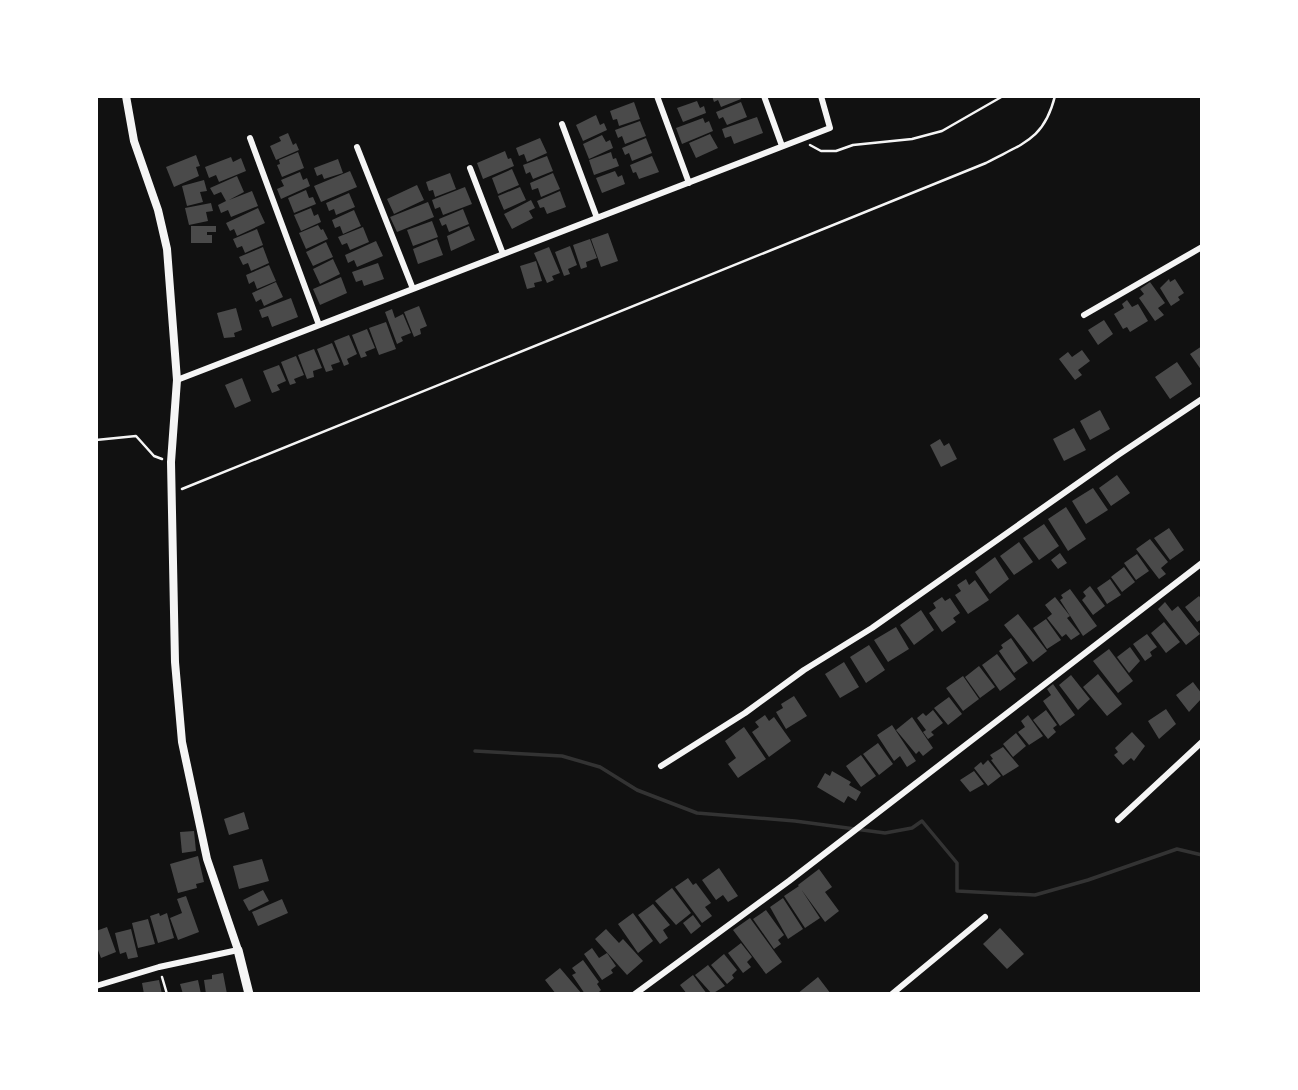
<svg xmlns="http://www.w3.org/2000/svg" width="1298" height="1090" font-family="'Fira Sans',sans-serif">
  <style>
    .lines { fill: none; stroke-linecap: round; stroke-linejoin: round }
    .stream { stroke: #333; stroke-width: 3.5 }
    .building { fill: #4a4a4a }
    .path { stroke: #f5f5f5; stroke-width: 2.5 }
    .minor { stroke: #f5f5f5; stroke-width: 6 }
    .tertiary { stroke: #f5f5f5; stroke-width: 8 }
    .secondary { stroke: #f5f5f5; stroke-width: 9 }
  </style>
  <rect width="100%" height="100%" fill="#111"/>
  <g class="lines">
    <!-- stream -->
    <path class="stream" d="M 475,751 L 562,756 L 600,767 L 637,790 L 697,813 L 795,821 L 885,833 L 912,828 L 922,821 L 957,863 L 957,891 L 1035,895 L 1088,880 L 1177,849 L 1202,855"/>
  </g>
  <!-- building -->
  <path class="building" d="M 712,96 L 740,96 L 741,99 L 721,107 L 718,100 L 714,102 Z
    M 697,101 L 700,108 L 704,106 L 706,113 L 683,122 L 677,108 Z
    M 634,102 L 640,119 L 619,126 L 617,119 L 613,120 L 610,111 Z
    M 741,102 L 747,117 L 727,125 L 723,117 L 719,119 L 716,112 Z
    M 596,115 L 600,125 L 604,123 L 607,130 L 583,141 L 576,125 Z
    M 757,117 L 763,133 L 734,144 L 731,136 L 725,138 L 722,129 Z
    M 703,118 L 705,123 L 709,121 L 713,131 L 682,144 L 676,128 Z
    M 640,121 L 646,136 L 625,144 L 622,136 L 618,138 L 615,130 Z
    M 288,133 L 293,145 L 296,143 L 299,150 L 276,160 L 270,146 L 281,141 L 279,137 Z
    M 710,134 L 718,148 L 696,158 L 689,143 Z
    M 602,135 L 606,142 L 610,140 L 613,148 L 589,159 L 583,144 Z
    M 540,138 L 547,153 L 527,162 L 524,154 L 519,156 L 516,148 Z
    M 646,138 L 652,153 L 632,161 L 629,153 L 625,155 L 622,148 Z
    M 505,151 L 508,159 L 511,158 L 514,166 L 483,179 L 477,163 Z
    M 298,152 L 304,168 L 282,177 L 277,165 L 280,164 L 279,160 Z
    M 611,152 L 613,159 L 616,158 L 619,166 L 594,175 L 589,160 Z
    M 196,155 L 200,166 L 196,167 L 199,176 L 174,187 L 166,167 Z
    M 547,156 L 553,171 L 533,179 L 530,172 L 526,174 L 523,165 Z
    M 652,156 L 659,172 L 639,179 L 636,172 L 633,173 L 630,165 Z
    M 231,157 L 233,162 L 241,158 L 246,171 L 219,182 L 216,175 L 209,178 L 205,167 Z
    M 338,159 L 343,173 L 324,179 L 322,174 L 317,176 L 314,168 Z
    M 512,169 L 519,185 L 498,194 L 492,178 Z
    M 350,171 L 357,187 L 321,202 L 314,186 Z
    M 615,171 L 618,177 L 622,175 L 625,184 L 602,193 L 596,178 Z
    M 300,172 L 303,180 L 307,178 L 310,186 L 281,199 L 277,189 L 284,186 L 281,180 Z
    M 450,173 L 456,189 L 435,197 L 433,190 L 429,191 L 426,182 Z
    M 553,173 L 560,189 L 541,197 L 538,188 L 532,190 L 530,183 Z
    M 237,176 L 244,192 L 229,200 L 252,191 L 258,206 L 231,217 L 228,210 L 221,213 L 218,205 L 226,201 L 221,192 L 214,195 L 210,188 Z
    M 204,180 L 207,191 L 200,192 L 203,202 L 187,206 L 182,186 Z
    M 417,185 L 424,200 L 394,214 L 387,199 Z
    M 465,187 L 472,204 L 443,215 L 440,207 L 435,209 L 432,200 Z
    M 520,187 L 526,200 L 504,210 L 498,196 Z
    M 306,190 L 309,198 L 313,197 L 316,204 L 294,213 L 288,198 Z
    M 560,191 L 566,207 L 547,214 L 544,207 L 540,208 L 537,201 Z
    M 349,193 L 355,207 L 336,215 L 334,209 L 329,211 L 326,203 Z
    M 531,200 L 535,208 L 529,211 L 533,218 L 512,229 L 504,214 Z
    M 428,202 L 434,217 L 397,232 L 390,217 Z
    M 211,203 L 213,211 L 206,212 L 208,221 L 189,225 L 185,208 Z
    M 258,208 L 265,223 L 237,236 L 234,229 L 230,231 L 226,223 Z
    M 311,208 L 314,216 L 318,214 L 321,222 L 301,231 L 294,215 Z
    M 463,209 L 469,224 L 449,232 L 446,224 L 442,226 L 439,219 Z
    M 354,210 L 361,226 L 343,234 L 340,226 L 335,228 L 332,220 Z
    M 432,221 L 438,237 L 413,246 L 407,230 Z
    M 318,225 L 321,230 L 323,229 L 328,239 L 306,249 L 299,233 Z
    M 191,226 L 216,226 L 216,232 L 207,232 L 207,235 L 212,235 L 212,243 L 191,243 Z
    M 469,226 L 475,240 L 451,251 L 447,236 Z
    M 363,227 L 369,242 L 350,250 L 347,243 L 342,245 L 338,237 Z
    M 257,229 L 263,245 L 245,253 L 242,246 L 237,248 L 233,239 Z
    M 608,233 L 618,261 L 601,267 L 591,239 Z
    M 437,239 L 443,255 L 418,264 L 413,249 Z
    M 590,239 L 597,258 L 586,262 L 587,267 L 581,269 L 573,245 Z
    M 376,241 L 383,256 L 357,267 L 354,260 L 348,263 L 345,255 Z
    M 326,242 L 333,257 L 313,266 L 306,252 Z
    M 570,246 L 577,265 L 568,269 L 570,274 L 564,276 L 555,252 Z
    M 263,247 L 269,263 L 251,271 L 248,263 L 243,265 L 239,257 Z
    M 549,247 L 560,273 L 552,276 L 554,280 L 547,283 L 534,253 Z
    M 333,259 L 340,274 L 320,284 L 313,269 Z
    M 536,261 L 542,281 L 534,283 L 535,287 L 527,289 L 520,266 Z
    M 378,263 L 384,279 L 364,286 L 362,280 L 356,282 L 352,272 Z
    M 269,265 L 276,281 L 257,289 L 254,281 L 249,284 L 246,275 Z
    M 341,277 L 347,293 L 320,305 L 313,289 Z
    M 1169,279 L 1170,282 L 1175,279 L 1184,293 L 1178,297 L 1180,300 L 1171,306 L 1160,288 Z
    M 276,282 L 283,297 L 264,306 L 261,299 L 256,302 L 252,293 Z
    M 1150,282 L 1165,303 L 1158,308 L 1164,315 L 1155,321 L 1139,298 L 1144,294 L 1140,289 Z
    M 291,298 L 298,317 L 272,327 L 268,316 L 262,318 L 259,310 Z
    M 1127,300 L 1132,307 L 1138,304 L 1148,321 L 1130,332 L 1127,327 L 1123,329 L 1114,314 L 1124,308 L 1122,304 Z
    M 419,306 L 427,326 L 420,329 L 421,334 L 414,337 L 404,312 Z
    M 236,308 L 242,330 L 234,333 L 235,337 L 224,338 L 217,313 Z
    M 392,309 L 395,318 L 403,314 L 411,333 L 401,337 L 403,341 L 397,344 L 385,312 Z
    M 1104,320 L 1113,334 L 1098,345 L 1088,330 Z
    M 386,322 L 396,349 L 379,355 L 369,328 Z
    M 367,329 L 375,348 L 365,352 L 367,356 L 361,358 L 352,335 Z
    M 349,335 L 357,354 L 347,359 L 349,364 L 344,366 L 334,341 Z
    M 332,343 L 340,362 L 331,365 L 333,370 L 326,372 L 317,349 Z
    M 1202,346 L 1202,371 L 1190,354 Z
    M 314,349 L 322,368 L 313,371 L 314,377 L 307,379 L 298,355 Z
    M 1082,350 L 1090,361 L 1078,370 L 1082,375 L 1075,380 L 1059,359 L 1068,352 L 1072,357 Z
    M 296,356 L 304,375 L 294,379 L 296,383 L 290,385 L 281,362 Z
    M 1177,362 L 1192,384 L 1170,399 L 1155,377 Z
    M 279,365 L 286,381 L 277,385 L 280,390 L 272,393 L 263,371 Z
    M 242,378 L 251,401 L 235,408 L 225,385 Z
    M 1100,410 L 1110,429 L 1090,440 L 1080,421 Z
    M 1074,428 L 1086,450 L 1064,461 L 1053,439 Z
    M 940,439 L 944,446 L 949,443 L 957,459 L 941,467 L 930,445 Z
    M 1117,475 L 1130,493 L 1111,506 L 1099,488 Z
    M 1093,488 L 1108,510 L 1086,524 L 1072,501 Z
    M 1066,507 L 1086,539 L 1068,551 L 1048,519 Z
    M 1044,524 L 1059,546 L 1039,560 L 1023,538 Z
    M 1169,528 L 1184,550 L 1170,560 L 1154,538 Z
    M 1150,539 L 1168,562 L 1161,568 L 1166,574 L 1159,579 L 1136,549 Z
    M 1019,542 L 1033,562 L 1014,575 L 1000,556 Z
    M 1060,553 L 1067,563 L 1058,569 L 1051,560 Z
    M 1137,554 L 1149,571 L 1136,580 L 1124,563 Z
    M 995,557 L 1009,579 L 990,594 L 975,572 Z
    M 1124,567 L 1135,582 L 1122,592 L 1111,577 Z
    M 966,579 L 969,585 L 975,580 L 989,600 L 968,614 L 955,595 L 961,591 L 957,585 Z
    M 1110,579 L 1121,595 L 1107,604 L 1097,588 Z
    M 1090,586 L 1105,606 L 1093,615 L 1082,600 L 1086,596 L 1083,592 Z
    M 1070,589 L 1097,626 L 1083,636 L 1060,600 L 1063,598 L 1061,595 Z
    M 1199,596 L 1202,600 L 1202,619 L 1197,622 L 1185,607 Z
    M 942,597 L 945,601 L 950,598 L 960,613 L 953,618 L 956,622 L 942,632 L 929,613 L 936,608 L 933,603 Z
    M 1055,597 L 1070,616 L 1067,618 L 1080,634 L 1071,640 L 1066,634 L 1062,637 L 1047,618 L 1052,614 L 1045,605 Z
    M 1165,602 L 1172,611 L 1178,606 L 1200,634 L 1186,645 L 1158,609 Z
    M 921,610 L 934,630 L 914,645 L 900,625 Z
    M 1018,614 L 1047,651 L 1033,662 L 1004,625 Z
    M 1046,619 L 1061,640 L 1047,649 L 1033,628 Z
    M 1164,622 L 1180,642 L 1166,653 L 1151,633 Z
    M 896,627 L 909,649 L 888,662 L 874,640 Z
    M 1147,634 L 1157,647 L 1150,652 L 1152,656 L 1145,661 L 1133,644 Z
    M 1011,638 L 1028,663 L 1014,673 L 999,651 L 1003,648 L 1001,645 Z
    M 869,645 L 885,670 L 866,683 L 850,657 Z
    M 1130,647 L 1140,661 L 1129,673 L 1117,657 Z
    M 1109,649 L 1133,681 L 1118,693 L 1093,661 Z
    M 997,654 L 1016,679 L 1000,691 L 982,665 Z
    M 844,662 L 859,687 L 840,698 L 825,674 Z
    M 979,666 L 995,687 L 980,698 L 965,677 Z
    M 1098,674 L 1122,704 L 1107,716 L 1083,687 Z
    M 1071,675 L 1090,699 L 1078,710 L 1059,685 Z
    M 963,676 L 979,699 L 963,711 L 946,688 Z
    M 1193,682 L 1202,694 L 1202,698 L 1189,712 L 1176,695 Z
    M 1053,684 L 1075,715 L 1060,726 L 1043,701 L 1051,695 L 1047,689 Z
    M 794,696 L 807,716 L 786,729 L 776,712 L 783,708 L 781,704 Z
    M 949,697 L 962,714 L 948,725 L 934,708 Z
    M 1166,709 L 1176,724 L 1159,739 L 1148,721 Z
    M 933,710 L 943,723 L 931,732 L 934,735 L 928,739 L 923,732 L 926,730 L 917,718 L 923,713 L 926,716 Z
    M 1046,710 L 1057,725 L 1053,728 L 1056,732 L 1048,739 L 1033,720 Z
    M 765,715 L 769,721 L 774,717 L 791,741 L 769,757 L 752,732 L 759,727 L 755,722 Z
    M 1028,715 L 1043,736 L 1029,745 L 1018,732 L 1025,727 L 1021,721 Z
    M 912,717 L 933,748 L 923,756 L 919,751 L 916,754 L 896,730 Z
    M 892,725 L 916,761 L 907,767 L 900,756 L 894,761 L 877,735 Z
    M 744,727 L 766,759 L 738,778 L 728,764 L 736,758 L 725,741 Z
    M 1132,732 L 1145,746 L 1134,761 L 1131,758 L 1123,765 L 1114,755 L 1118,752 L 1115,748 Z
    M 1016,733 L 1026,746 L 1013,757 L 1003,744 Z
    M 878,743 L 893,764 L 879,775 L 863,754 Z
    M 1003,747 L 1019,766 L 1003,776 L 991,760 L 993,759 L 990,755 Z
    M 861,755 L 876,776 L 861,787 L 846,766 Z
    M 988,760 L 1001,776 L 988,786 L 974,768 L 981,762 L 983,765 Z
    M 832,771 L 851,782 L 849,785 L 861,792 L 856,801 L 848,796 L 844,803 L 817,787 L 825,773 L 830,776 Z
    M 974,771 L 984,784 L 970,792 L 960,780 Z
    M 244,812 L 249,829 L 229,835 L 224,819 Z
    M 194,831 L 196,851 L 182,853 L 180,832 Z
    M 198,856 L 204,882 L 196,884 L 197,888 L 178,893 L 170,864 Z
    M 262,859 L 269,881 L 239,889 L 233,866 Z
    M 719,868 L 738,896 L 728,902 L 723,895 L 716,900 L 702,880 Z
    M 819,869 L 832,887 L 825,892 L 839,911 L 825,922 L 798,885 Z
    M 688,878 L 693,885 L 696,883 L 711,903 L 705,907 L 712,916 L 702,923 L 675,887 Z
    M 799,886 L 820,918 L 805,928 L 784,896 Z
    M 672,888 L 691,913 L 676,925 L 655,901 Z
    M 263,890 L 269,901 L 249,911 L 243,900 Z
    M 186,896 L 199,932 L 178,940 L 170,918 L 182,913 L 177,899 Z
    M 783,898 L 803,929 L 788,939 L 770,907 Z
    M 282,899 L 288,913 L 258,926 L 252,912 Z
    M 653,904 L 670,925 L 663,930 L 668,938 L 660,944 L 638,915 Z
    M 766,910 L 784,935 L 778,940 L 781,944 L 774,949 L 753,919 Z
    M 159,913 L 160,916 L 167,913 L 174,938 L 158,943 L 150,916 Z
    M 633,913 L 653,941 L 638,953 L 618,924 Z
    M 693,915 L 701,926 L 691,934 L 683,923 Z
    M 750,918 L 782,962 L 766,974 L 733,930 Z
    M 148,919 L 155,944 L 138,948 L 132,923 Z
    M 107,927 L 116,952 L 101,958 L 96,945 L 96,931 Z
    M 1000,928 L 1024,954 L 1007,969 L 983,944 Z
    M 131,929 L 138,957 L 128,959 L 126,952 L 120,954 L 115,933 Z
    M 606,929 L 619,943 L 623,939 L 643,961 L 627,975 L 595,939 Z
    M 741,943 L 752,957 L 747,962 L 751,967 L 743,973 L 728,953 Z
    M 592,948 L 599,958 L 607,953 L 616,966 L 611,970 L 613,973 L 602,980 L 584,954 Z
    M 724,954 L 737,970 L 732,975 L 734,978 L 727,984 L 711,965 Z
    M 583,960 L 599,982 L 597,984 L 601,990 L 597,994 L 585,994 L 572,975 L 576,973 L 572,968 Z
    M 708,965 L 725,986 L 712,994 L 695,975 Z
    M 560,968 L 582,994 L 556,994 L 545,980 Z
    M 223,973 L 227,994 L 206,994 L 204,980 L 212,979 L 212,975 Z
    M 693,975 L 707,994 L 687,994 L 680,985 Z
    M 818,977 L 831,994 L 797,994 Z
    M 159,980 L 162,994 L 144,994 L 142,983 Z
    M 198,980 L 201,994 L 183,994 L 180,984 Z"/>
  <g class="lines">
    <!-- path -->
    <path class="path" d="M 810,145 L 821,151 L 836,151 L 853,145 L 912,139 L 942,131 L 1003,96
      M 96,440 L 136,436 L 154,456 L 162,459
      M 182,489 L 986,163 C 1023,143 1044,140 1055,96
      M 162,977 L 167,994"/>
    <!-- minor -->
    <path class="minor" d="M 657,96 L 689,183
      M 764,96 L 782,146
      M 562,124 L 597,218
      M 250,138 L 319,325
      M 357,147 L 413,289
      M 470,168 L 503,254
      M 1084,315 L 1202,247
      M 177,380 L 830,128 L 821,96
      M 661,766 L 745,713 L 804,670 L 872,628 L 1118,455 L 1202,399
      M 1118,820 L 1202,742
      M 96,986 L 159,967 L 238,950
      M 635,994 L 789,881 L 1202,563
      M 892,994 L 985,917"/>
    <!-- tertiary -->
    <path class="tertiary" d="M 126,96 L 134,141 L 158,210 L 167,249 L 177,380 L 171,462 L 175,662 L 182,742 L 207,859 L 238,950"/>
    <!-- secondary -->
    <path class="secondary" d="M 238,950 L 249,994"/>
  </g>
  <!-- border -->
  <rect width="1298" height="1090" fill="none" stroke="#ffffff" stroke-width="196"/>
</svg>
